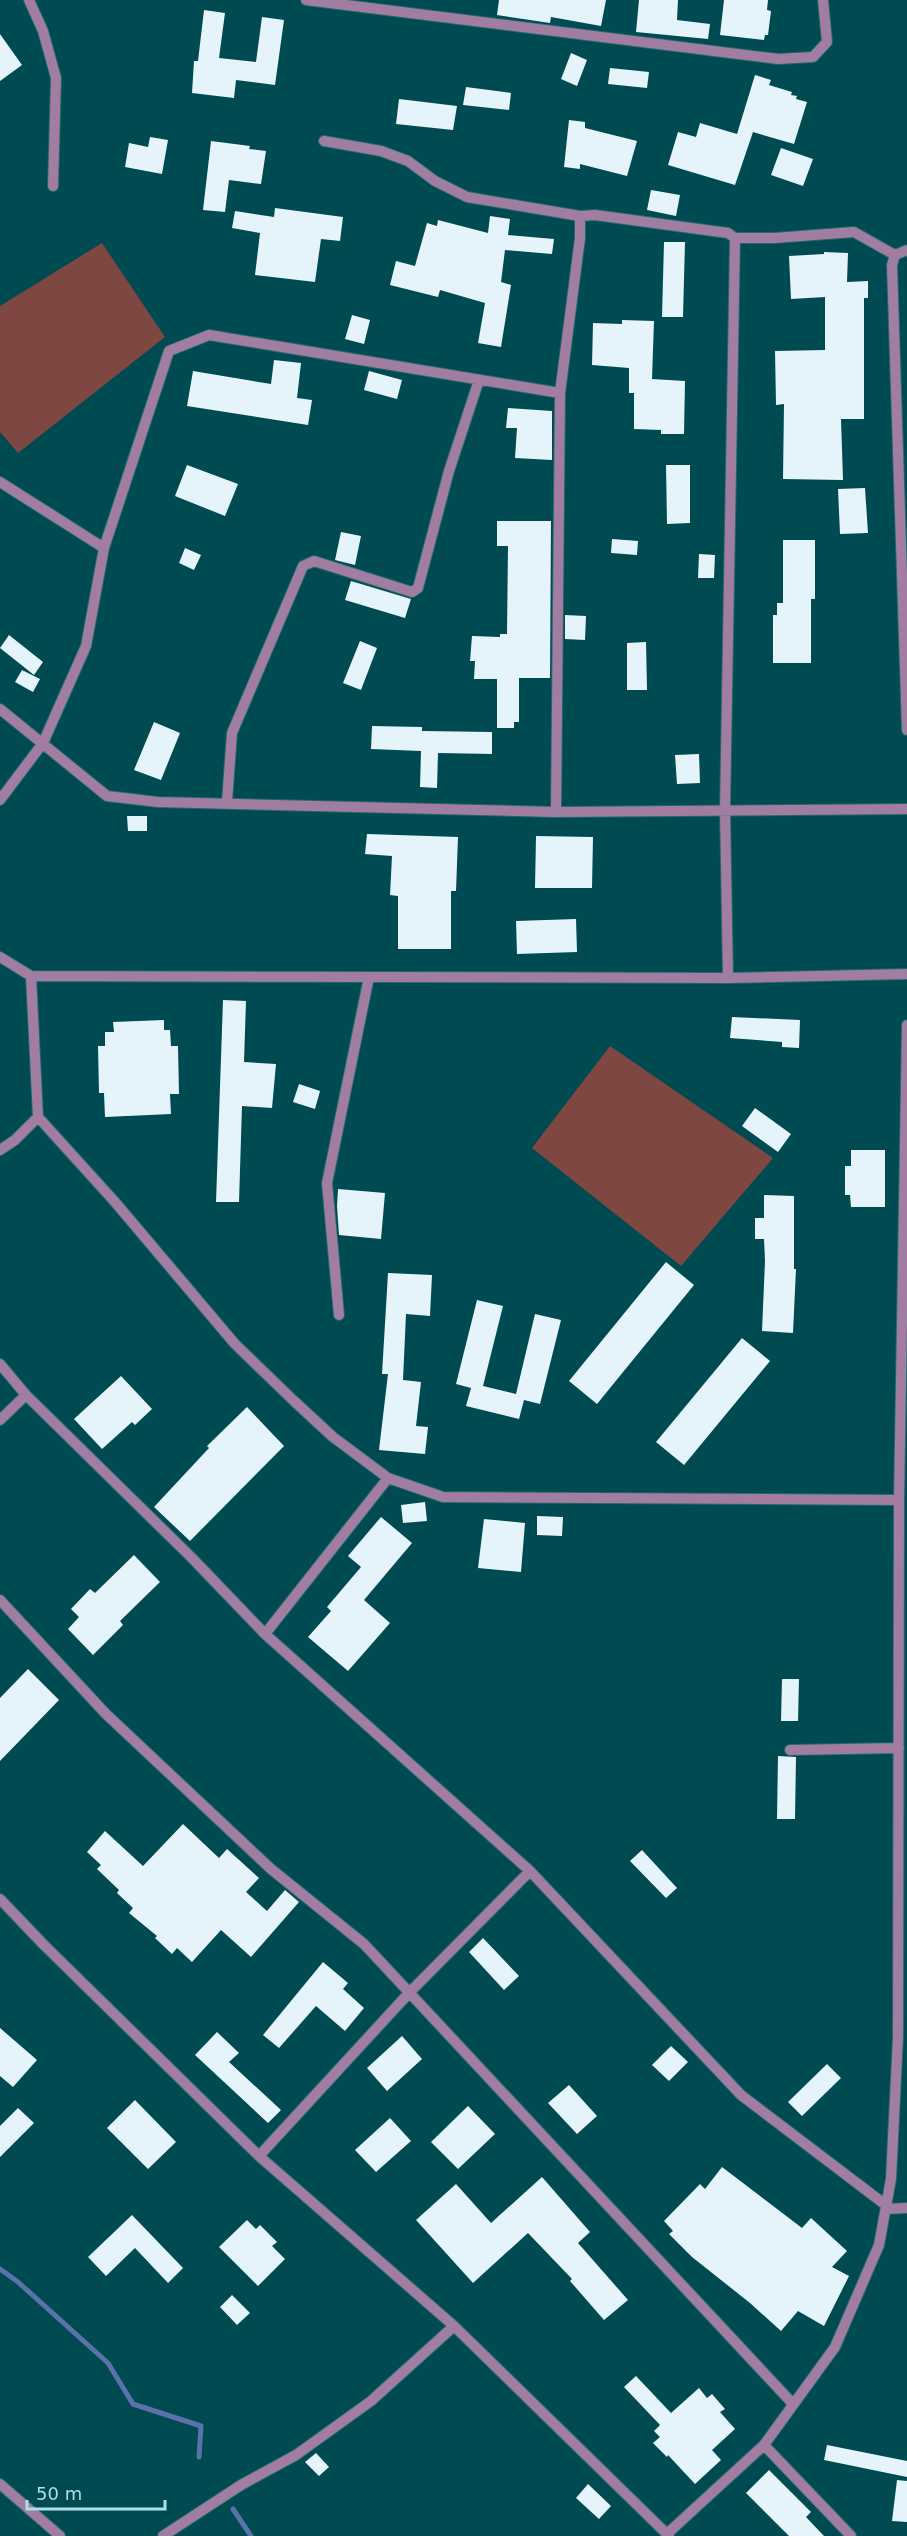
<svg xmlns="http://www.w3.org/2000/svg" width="907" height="2536" font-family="'DejaVu Sans',sans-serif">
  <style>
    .green { fill: #7f4742 }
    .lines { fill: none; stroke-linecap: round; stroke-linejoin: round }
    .stream { stroke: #5a72a9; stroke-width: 5 }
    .building { fill: #e5f4fb }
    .minor-casing { stroke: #22686f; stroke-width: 12 }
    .minor { stroke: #a17da1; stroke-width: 10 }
  </style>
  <rect width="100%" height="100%" fill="#004a51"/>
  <!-- green -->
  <path class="green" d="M 102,243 L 165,337 L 18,453 L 0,432 L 0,306 Z
    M 610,1046 L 773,1158 L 681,1266 L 532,1148 Z"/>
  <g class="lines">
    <!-- stream -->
    <path class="stream" d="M 0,2269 L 18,2282 L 108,2363 L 133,2404 L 201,2426 L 199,2457
      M 233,2509 L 251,2536"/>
  </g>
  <!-- building -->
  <path class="building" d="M 499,0 L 606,0 L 601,26 L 551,17 L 550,23 L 497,15 Z
    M 639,0 L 678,0 L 677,20 L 710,24 L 708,39 L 636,32 Z
    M 724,0 L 768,0 L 767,10 L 771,11 L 768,35 L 765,35 L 764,40 L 720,35 Z
    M 204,10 L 225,13 L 219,58 L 256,62 L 262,17 L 284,20 L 275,85 L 236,80 L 234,98 L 192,93 L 194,61 L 198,61 Z
    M 0,34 L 22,65 L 0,81 Z
    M 571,53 L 587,60 L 577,86 L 561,79 Z
    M 610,68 L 649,72 L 647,88 L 608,84 Z
    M 755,75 L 771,80 L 769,85 L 792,92 L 791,95 L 797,96 L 796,99 L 807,102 L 794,144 L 753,132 L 735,185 L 668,165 L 678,132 L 696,137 L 700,123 L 737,134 Z
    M 466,87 L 511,93 L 509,110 L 463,105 Z
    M 399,99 L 457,106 L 453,130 L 396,124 Z
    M 569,120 L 585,122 L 585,128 L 637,141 L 627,176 L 580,164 L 580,169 L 564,167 Z
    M 150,137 L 168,140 L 162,174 L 125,167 L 129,143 L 148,147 Z
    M 211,141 L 250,146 L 249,149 L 266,151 L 261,184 L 229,180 L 225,212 L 203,210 Z
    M 781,148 L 813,159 L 803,186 L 771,175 Z
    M 651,190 L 680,195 L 676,216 L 647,210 Z
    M 275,208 L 343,217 L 340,241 L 321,239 L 315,282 L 255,275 L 260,233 L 232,228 L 235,211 L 274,217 Z
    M 490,216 L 510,219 L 508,235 L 554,239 L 552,254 L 505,250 L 501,282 L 511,285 L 501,347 L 478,343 L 485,303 L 440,290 L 438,297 L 390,285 L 396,261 L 415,266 L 427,223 L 437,226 L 438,220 L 488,233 Z
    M 664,242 L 685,242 L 683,317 L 662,317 Z
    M 824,252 L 848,253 L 847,282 L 868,281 L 868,298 L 864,298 L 864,419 L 841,419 L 843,480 L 783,479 L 784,404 L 776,405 L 775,351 L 825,350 L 825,297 L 791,299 L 789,256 L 824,254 Z
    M 352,315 L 370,320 L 364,344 L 345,339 Z
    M 622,320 L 654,321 L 652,379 L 685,381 L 684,434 L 661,434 L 661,430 L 634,429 L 634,393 L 629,393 L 629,368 L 592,365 L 593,323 L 622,324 Z
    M 274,360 L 301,363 L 297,398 L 312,400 L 308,425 L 187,406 L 193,371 L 271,384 Z
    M 369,371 L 402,380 L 397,399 L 364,390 Z
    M 508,408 L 552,411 L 552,460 L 515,458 L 517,428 L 506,428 Z
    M 187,465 L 238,484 L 225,516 L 175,496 Z
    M 666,465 L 690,465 L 690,523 L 667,524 Z
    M 865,488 L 868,533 L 840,534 L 838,489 Z
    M 497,521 L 551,521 L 550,678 L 519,678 L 519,722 L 514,722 L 514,728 L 497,728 L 497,679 L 474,679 L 475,661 L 470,661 L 472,636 L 500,637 L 500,634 L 507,634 L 508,546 L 497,546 Z
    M 341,532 L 361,536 L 355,565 L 335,560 Z
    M 612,539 L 638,541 L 637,555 L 611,553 Z
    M 783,540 L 815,540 L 815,599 L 811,599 L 811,663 L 773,663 L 773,615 L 777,615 L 777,603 L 783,603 Z
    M 185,548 L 201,555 L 194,570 L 179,563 Z
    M 699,554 L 715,555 L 714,578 L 698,578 Z
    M 351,581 L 411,599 L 405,618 L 345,600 Z
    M 565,615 L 586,616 L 585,640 L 565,639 Z
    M 9,635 L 43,662 L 34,675 L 0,648 Z
    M 360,641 L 377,648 L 361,690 L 343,683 Z
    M 646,642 L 647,690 L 627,690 L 627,643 Z
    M 22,670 L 40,679 L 33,692 L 15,682 Z
    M 154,722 L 180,733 L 161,780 L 134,770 Z
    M 372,726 L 422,727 L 422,731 L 492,732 L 492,754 L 438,753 L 437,788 L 420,787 L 421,751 L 371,749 Z
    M 699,754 L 700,783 L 677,784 L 675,755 Z
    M 127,816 L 147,816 L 147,831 L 128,831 Z
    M 367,834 L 458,837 L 456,891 L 451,891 L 451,949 L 398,949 L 398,896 L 390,895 L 392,856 L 365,854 Z
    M 536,836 L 593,837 L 592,888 L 535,888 Z
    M 576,919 L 577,952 L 517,954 L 516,921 Z
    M 223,1000 L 246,1001 L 244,1062 L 276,1064 L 272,1108 L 242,1106 L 239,1202 L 216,1202 Z
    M 732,1017 L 800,1020 L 799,1048 L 782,1047 L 782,1042 L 730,1038 Z
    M 164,1020 L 164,1030 L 170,1030 L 171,1046 L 178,1046 L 179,1094 L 170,1094 L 171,1114 L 105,1117 L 104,1093 L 99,1093 L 98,1046 L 105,1046 L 105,1032 L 114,1032 L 113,1022 Z
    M 299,1084 L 320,1091 L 315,1109 L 293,1102 Z
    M 755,1108 L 791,1134 L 778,1152 L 742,1126 Z
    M 851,1150 L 885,1150 L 885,1207 L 851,1207 L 850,1195 L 845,1195 L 845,1166 L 851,1166 Z
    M 338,1189 L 385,1193 L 381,1239 L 339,1235 L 337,1206 Z
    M 764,1195 L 794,1196 L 794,1269 L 796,1269 L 793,1333 L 762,1331 L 765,1261 L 764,1239 L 755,1239 L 755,1218 L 764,1218 Z
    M 666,1262 L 694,1285 L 597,1404 L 569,1381 Z
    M 388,1273 L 432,1275 L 430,1316 L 406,1314 L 403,1380 L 421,1382 L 416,1426 L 428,1427 L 425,1454 L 379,1450 L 388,1374 L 382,1374 Z
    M 477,1300 L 503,1306 L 483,1386 L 516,1394 L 535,1314 L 561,1320 L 540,1404 L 524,1400 L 519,1419 L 466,1406 L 471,1388 L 456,1384 Z
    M 742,1338 L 770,1361 L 684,1465 L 656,1442 Z
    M 121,1376 L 152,1409 L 135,1425 L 132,1422 L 102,1449 L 74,1419 Z
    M 247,1407 L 284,1446 L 190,1541 L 154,1507 L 209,1448 L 207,1446 Z
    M 425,1502 L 427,1521 L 403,1523 L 401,1505 Z
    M 537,1516 L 563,1517 L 562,1536 L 537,1535 Z
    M 381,1517 L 412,1543 L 364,1600 L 390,1623 L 348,1671 L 308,1637 L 331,1611 L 327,1607 L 361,1567 L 348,1556 Z
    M 484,1519 L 525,1523 L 521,1572 L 478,1568 Z
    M 134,1555 L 160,1582 L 120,1621 L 123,1625 L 93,1655 L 68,1629 L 79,1617 L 71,1609 L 90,1589 L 95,1593 Z
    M 28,1669 L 59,1700 L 0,1761 L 0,1698 Z
    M 782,1679 L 799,1679 L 798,1721 L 781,1721 Z
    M 778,1756 L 796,1757 L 795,1819 L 777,1819 Z
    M 183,1824 L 219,1858 L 227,1849 L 259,1878 L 246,1892 L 267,1911 L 285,1890 L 299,1902 L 251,1957 L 221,1930 L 192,1962 L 177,1948 L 172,1954 L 155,1938 L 157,1936 L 129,1913 L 133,1908 L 117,1893 L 119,1890 L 97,1869 L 101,1865 L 87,1852 L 105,1831 L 143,1866 Z
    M 642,1850 L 677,1888 L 666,1898 L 630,1861 Z
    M 483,1938 L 519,1976 L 504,1990 L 469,1952 Z
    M 323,1962 L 348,1983 L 343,1989 L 364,2008 L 345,2031 L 316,2006 L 279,2048 L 263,2035 Z
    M 0,2028 L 37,2060 L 13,2087 L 0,2076 Z
    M 217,2032 L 239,2053 L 229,2062 L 281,2110 L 268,2123 L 195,2055 Z
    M 402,2036 L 422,2059 L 387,2091 L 367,2068 Z
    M 671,2046 L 688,2062 L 669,2081 L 652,2065 Z
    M 827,2064 L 841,2078 L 802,2116 L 788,2102 Z
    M 569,2085 L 597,2116 L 577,2134 L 548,2103 Z
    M 135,2100 L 176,2142 L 148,2169 L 107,2128 Z
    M 468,2106 L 495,2134 L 458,2169 L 431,2142 Z
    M 18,2108 L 34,2123 L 0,2157 L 0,2126 Z
    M 390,2118 L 411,2141 L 376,2172 L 355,2150 Z
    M 722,2167 L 802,2228 L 811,2218 L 847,2251 L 832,2267 L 849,2276 L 824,2326 L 798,2311 L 781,2331 L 750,2303 L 692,2257 L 669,2234 L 673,2231 L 664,2221 L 700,2184 L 705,2189 Z
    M 542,2177 L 590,2232 L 578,2243 L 628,2300 L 604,2320 L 570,2281 L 572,2279 L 528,2233 L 473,2283 L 416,2220 L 456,2184 L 491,2223 Z
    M 132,2215 L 183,2268 L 168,2283 L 135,2248 L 106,2276 L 88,2257 Z
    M 247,2220 L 256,2229 L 260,2225 L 277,2242 L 272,2246 L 285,2259 L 258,2286 L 219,2247 Z
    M 232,2295 L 250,2313 L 237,2325 L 220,2307 Z
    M 636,2376 L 671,2413 L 699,2388 L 707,2398 L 712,2394 L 725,2409 L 720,2412 L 735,2429 L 712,2450 L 721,2460 L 695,2484 L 668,2455 L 667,2457 L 653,2443 L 660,2437 L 654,2431 L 660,2425 L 624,2387 Z
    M 827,2445 L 907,2461 L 907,2477 L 824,2460 Z
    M 316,2453 L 329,2467 L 319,2476 L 305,2462 Z
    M 769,2470 L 811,2512 L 806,2517 L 824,2536 L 789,2536 L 746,2493 Z
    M 897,2480 L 907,2481 L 907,2522 L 892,2521 Z
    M 588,2484 L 611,2506 L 599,2519 L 576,2498 Z"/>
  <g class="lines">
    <!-- minor casing -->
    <g class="minor-casing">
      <path id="minor" d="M 29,0 L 43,31 L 56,78 L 53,186
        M 306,0 L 778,59 L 813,57 L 827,42 L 823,0
        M 324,141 L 381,151 L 408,161 L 435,181 L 467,197 L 580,216 L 595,215 L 728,233 L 735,238 L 725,810 L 728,978
        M 735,238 L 774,238 L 854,232 L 895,255
        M 907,250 L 895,255 L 892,265 L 907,730
        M 0,482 L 104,548
        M 0,709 L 107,796 L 158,802 L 556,812 L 907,809
        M 0,800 L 43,743 L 86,646 L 104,548 L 169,351 L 209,335 L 560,393
        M 227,802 L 232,733 L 303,566 L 314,561 L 412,592 L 418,588 L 449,471 L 479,380
        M 556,812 L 560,393 L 580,238 L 580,216
        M 0,957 L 31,976 L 728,978 L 907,974
        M 38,1117 L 115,1202 L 235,1344 L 294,1401 L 333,1437 L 388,1478 L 443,1497 L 899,1500
        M 0,1150 L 15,1140 L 38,1117 L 31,976
        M 339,1315 L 327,1183 L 369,977
        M 0,1364 L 26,1395 L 192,1558 L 265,1634 L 530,1871 L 741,2095 L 887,2206
        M 0,1420 L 26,1395
        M 0,1600 L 106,1714 L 271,1869 L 364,1944 L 793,2404
        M 265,1634 L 388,1478
        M 790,1750 L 899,1748
        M 0,1899 L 44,1945 L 259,2156 L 454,2326 L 669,2536
        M 259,2156 L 409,1993 L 530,1871
        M 886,2209 L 907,2208
        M 764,2445 L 851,2536
        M 0,2484 L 60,2536
        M 668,2533 L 764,2445 L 835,2347 L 879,2245 L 891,2179 L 898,2037 L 899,1500 L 907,1025
        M 163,2536 L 241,2485 L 296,2455 L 371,2401 L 454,2326"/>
    </g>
    <!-- minor -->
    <use href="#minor" class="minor"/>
  </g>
  <!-- scale -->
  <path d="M27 2500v9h138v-9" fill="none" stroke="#acdfe6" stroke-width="3"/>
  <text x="36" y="2500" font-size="18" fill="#acdfe6" stroke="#004a51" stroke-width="4.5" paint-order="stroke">50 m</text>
</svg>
